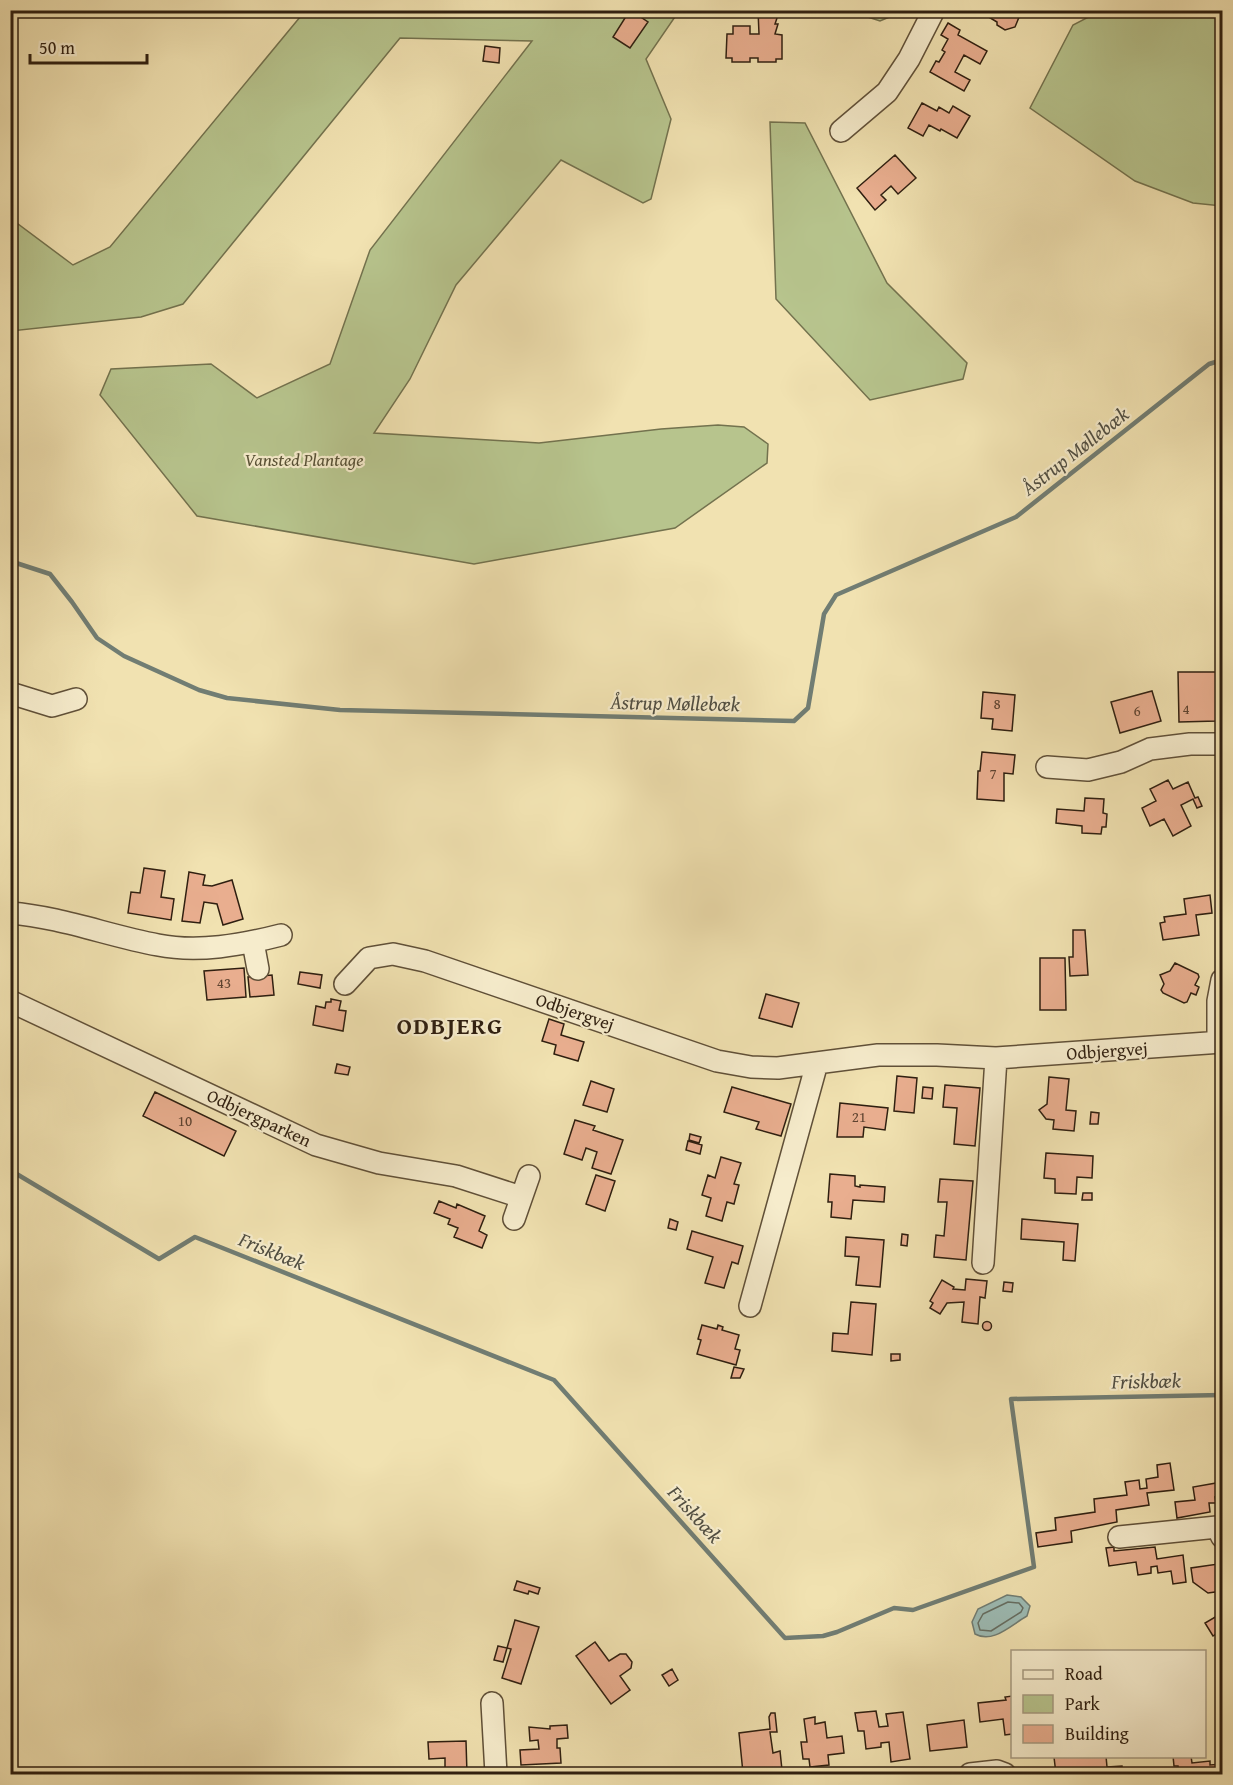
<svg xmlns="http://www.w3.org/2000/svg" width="1233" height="1785" font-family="'Gentium Book Plus',serif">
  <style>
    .green { fill: #b7c48d; stroke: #73724e; stroke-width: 1.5 }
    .water { fill: #9dbcb5; stroke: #717d73; stroke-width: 1.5 }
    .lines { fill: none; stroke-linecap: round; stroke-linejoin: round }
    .shore { stroke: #666e62; stroke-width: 1.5 }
    .stream { stroke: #717d73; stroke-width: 4.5 }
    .building { fill: #e9ae8f; stroke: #2f1f10; stroke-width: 1.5 }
    .minor-casing { stroke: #605038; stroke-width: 24 }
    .minor { stroke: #f6eccc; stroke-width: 21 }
    .labels { text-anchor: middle; stroke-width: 4.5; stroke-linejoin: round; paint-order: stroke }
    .number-label { font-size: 15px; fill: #5e4330 }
    .park-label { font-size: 18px; font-style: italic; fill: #585136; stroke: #f6eccc }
    .street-label { font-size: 18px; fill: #2f1f10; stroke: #f6eccc }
    .water-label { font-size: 20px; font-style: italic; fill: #504e42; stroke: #f6eccc }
    .district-label { font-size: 24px; font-weight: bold; letter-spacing: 1.5px; fill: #2f1f10; stroke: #f6eccc }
  </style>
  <rect width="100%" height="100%" fill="#f1e2b1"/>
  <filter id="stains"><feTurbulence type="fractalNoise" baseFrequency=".00333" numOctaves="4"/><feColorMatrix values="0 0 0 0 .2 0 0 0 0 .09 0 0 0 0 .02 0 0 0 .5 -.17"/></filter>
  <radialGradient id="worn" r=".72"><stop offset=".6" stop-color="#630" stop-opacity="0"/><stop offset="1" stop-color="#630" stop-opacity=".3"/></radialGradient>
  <!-- green -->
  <path class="green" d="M 305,11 L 679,11 L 646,59 L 671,119 L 651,199 L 643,203 L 561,160 L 456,285 L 410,379 L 374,433 L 539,443 L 661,429 L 718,425 L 744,427 L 768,444 L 767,463 L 675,528 L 474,564 L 197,516 L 100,395 L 111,369 L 211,364 L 257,398 L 330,364 L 370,250 L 532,41 L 400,38 L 183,304 L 141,317 L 11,331 L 10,218 L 73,265 L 110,247 Z
    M 849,11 L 904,11 L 880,21 Z
    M 1100,11 L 1222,11 L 1222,206 L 1193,203 L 1135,181 L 1030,108 L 1073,25 Z
    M 770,122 L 805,123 L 887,283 L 967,363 L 963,379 L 870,400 L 776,299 Z"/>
  <!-- water -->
  <path class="water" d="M 1007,1595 L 1021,1597 L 1030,1606 L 1027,1616 C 1011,1625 993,1644 975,1634 L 972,1622 L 978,1609 Z"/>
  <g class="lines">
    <!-- shore -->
    <path class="shore" d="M 1008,1602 L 1019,1603 L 1023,1608 L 1021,1612 L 991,1631 L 980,1630 L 978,1623 L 983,1614 Z"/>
    <!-- stream -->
    <path class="stream" d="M 10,561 L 50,574 L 72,602 L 97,638 L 124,656 L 199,690 L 227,698 L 340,710 L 794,721 L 808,708 L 824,614 L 836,595 L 1016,517 L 1209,364 L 1222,360
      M 10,1170 L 159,1259 L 195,1237 L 554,1380 L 785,1638 L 823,1636 L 837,1632 L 894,1608 L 913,1610 L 1034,1567 L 1011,1399 L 1222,1395"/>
  </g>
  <!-- building -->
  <path class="building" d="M 630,10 L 648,22 L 630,48 L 613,37 Z
    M 758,10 L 778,10 L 775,12 L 775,15 L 778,15 L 775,24 L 778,24 L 775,34 L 782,35 L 782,59 L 776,59 L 776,62 L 758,62 L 758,58 L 750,58 L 750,62 L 732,62 L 732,58 L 726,58 L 727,34 L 733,34 L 733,26 L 750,26 L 750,34 L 759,34 Z
    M 964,10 L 975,10 L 972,16 Z
    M 977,10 L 1022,10 L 1015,27 L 1005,30 L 997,25 L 997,22 Z
    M 948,23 L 960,30 L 958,35 L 987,51 L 980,64 L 964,55 L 955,72 L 970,80 L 964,91 L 930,72 L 936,61 L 939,62 L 945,52 L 942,50 L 948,39 L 941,35 Z
    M 485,46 L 500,48 L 499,63 L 483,61 Z
    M 922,103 L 937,111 L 939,107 L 949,113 L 953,106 L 970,116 L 957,138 L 941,129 L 940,131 L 929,125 L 923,136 L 908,128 Z
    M 895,155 L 916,178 L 898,194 L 891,186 L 881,195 L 886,200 L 875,210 L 857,188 Z
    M 1178,672 L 1216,672 L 1217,721 L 1179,722 Z
    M 1152,691 L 1161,721 L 1120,733 L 1111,702 Z
    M 983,692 L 1015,695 L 1012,731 L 992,729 L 993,719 L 981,718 Z
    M 982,752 L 1015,755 L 1013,774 L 1004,773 L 1004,801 L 977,799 L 978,771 L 980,771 Z
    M 1168,780 L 1173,789 L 1188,782 L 1195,798 L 1198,797 L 1202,806 L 1197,808 L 1193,799 L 1181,805 L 1191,826 L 1173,836 L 1164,819 L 1150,826 L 1142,808 L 1156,801 L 1150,789 Z
    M 1085,798 L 1104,799 L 1103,813 L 1107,814 L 1106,827 L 1102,827 L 1101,834 L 1082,833 L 1082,826 L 1056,823 L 1057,809 L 1084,811 Z
    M 144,868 L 165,871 L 161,897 L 174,899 L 171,920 L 128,913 L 131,892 L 140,893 Z
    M 189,872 L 205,875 L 203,885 L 212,886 L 232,880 L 243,919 L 223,925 L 217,904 L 204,902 L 200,923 L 182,921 Z
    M 1210,895 L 1212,913 L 1196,915 L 1199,935 L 1163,940 L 1160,923 L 1165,922 L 1164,917 L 1186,914 L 1184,899 Z
    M 1073,930 L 1085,930 L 1088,975 L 1070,976 L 1069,957 L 1073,957 Z
    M 1040,958 L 1065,958 L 1066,1010 L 1040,1010 Z
    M 1175,963 L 1198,974 L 1199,977 L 1195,985 L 1199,987 L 1196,995 L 1191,993 L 1187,1002 L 1184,1003 L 1163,993 L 1161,990 L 1164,984 L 1160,975 L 1170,971 Z
    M 244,968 L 246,997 L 207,1000 L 204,971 Z
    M 300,972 L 322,975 L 320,988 L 298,984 Z
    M 272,975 L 274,995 L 250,997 L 248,977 Z
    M 766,994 L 799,1003 L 792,1027 L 759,1018 Z
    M 331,999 L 341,1001 L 339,1010 L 346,1011 L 343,1031 L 313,1025 L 316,1006 L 325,1008 L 326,1002 L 331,1002 Z
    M 549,1019 L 564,1024 L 561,1035 L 584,1042 L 578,1061 L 554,1054 L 556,1045 L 542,1041 Z
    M 337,1064 L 350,1067 L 348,1075 L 335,1073 Z
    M 897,1076 L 917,1078 L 914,1113 L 894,1111 Z
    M 1049,1077 L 1069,1079 L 1066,1110 L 1076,1111 L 1074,1131 L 1053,1129 L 1054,1120 L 1046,1119 L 1039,1110 L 1047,1104 Z
    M 591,1081 L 614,1089 L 607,1112 L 583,1105 Z
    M 945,1085 L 980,1088 L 975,1146 L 954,1144 L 957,1108 L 943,1107 Z
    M 732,1087 L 791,1104 L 781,1136 L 756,1129 L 759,1122 L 724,1112 Z
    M 923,1087 L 933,1088 L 932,1099 L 922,1098 Z
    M 155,1092 L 236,1131 L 224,1156 L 143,1116 Z
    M 840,1103 L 888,1108 L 885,1130 L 864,1127 L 863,1137 L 837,1137 Z
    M 1091,1112 L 1099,1113 L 1098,1124 L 1090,1124 Z
    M 575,1120 L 595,1126 L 593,1130 L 623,1140 L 611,1174 L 592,1168 L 597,1152 L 586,1148 L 582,1160 L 564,1154 Z
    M 690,1134 L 701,1137 L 699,1143 L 689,1140 Z
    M 688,1141 L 702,1145 L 700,1154 L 686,1150 Z
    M 1046,1153 L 1093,1156 L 1092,1178 L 1077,1177 L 1076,1194 L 1055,1193 L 1055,1179 L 1044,1178 Z
    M 721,1157 L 741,1163 L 734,1184 L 739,1185 L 734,1204 L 727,1202 L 722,1221 L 706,1216 L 711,1198 L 702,1195 L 708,1175 L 715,1178 Z
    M 830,1174 L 855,1176 L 855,1186 L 860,1187 L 860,1185 L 885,1187 L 884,1202 L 853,1200 L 851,1219 L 831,1217 L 832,1202 L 828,1202 Z
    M 596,1175 L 615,1181 L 605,1211 L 586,1204 Z
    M 940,1179 L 973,1181 L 966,1260 L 934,1257 L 936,1235 L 944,1236 L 947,1202 L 938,1202 Z
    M 1083,1193 L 1092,1193 L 1092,1200 L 1082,1200 Z
    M 439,1201 L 456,1208 L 457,1204 L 485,1216 L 479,1231 L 487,1235 L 482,1248 L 454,1237 L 458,1228 L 448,1224 L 450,1219 L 434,1213 Z
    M 670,1219 L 678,1222 L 676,1230 L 668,1228 Z
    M 1022,1219 L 1078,1224 L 1075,1261 L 1063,1260 L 1064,1242 L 1021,1239 Z
    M 692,1231 L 743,1246 L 738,1264 L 732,1262 L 724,1288 L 705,1283 L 713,1257 L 687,1249 Z
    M 902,1234 L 908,1235 L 907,1246 L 901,1245 Z
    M 846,1237 L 884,1240 L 880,1287 L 856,1285 L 859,1257 L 845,1256 Z
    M 966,1279 L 987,1281 L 985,1298 L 980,1297 L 978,1324 L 962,1322 L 964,1302 L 947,1303 L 940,1314 L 930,1308 L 933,1303 L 930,1301 L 942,1280 L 954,1287 L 953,1289 L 965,1290 Z
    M 1004,1282 L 1013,1283 L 1012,1292 L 1003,1291 Z
    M 851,1302 L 876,1304 L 872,1355 L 832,1351 L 833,1333 L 848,1334 Z
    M982.5 1326a4.5 4.5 0 1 1 9 0a4.5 4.5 0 1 1-9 0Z
    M 702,1325 L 717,1329 L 718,1325 L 723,1327 L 722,1330 L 739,1335 L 735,1349 L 740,1350 L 736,1365 L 697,1354 L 701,1340 L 698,1339 Z
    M 891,1354 L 900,1354 L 900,1360 L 891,1361 Z
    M 734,1367 L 744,1369 L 740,1378 L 731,1378 Z
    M 1170,1463 L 1174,1490 L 1147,1493 L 1149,1505 L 1116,1510 L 1117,1522 L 1071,1531 L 1072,1542 L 1038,1547 L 1036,1533 L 1056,1530 L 1055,1518 L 1095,1512 L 1094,1499 L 1127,1495 L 1125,1482 L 1139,1480 L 1140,1489 L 1147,1488 L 1146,1479 L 1158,1477 L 1157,1465 Z
    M 1222,1482 L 1222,1496 L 1215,1497 L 1216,1503 L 1209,1503 L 1210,1512 L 1177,1518 L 1175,1502 L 1195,1500 L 1193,1487 Z
    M 1114,1547 L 1114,1551 L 1155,1547 L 1157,1559 L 1183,1555 L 1186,1582 L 1173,1584 L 1171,1571 L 1158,1573 L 1157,1566 L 1151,1567 L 1151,1573 L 1138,1575 L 1136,1562 L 1109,1566 L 1106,1548 Z
    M 1218,1564 L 1219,1574 L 1222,1574 L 1222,1591 L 1208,1593 L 1193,1582 L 1191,1568 Z
    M 517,1581 L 540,1588 L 538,1594 L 529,1591 L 528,1594 L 514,1590 Z
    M 1222,1613 L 1222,1630 L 1213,1636 L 1205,1623 Z
    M 515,1620 L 539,1627 L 521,1684 L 502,1678 L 511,1649 L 507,1648 Z
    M 595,1642 L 609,1661 L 620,1654 L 626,1654 L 632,1662 L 631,1668 L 620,1676 L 630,1690 L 611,1704 L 576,1656 Z
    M 498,1646 L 507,1648 L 503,1662 L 494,1660 Z
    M 672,1669 L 678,1680 L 669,1686 L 662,1675 Z
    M 1012,1696 L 1012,1734 L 1005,1735 L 1003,1719 L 980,1722 L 978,1703 L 1006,1700 L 1005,1697 Z
    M 876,1711 L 879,1727 L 888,1726 L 886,1714 L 903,1712 L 910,1759 L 891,1762 L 889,1742 L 881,1743 L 881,1747 L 866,1749 L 864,1731 L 858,1731 L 855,1713 Z
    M 771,1713 L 775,1713 L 777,1732 L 770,1732 L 773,1753 L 780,1751 L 782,1770 L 743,1773 L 739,1733 L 770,1729 L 769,1717 Z
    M 815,1717 L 815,1724 L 825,1722 L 827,1738 L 842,1736 L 844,1753 L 828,1755 L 829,1765 L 810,1767 L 809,1759 L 803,1759 L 801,1742 L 807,1742 L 804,1719 Z
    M 964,1720 L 967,1747 L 930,1751 L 927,1725 Z
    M 567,1725 L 568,1738 L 557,1739 L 557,1748 L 560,1748 L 561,1763 L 521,1765 L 520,1750 L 539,1749 L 538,1740 L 530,1741 L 529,1727 L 550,1729 L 550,1726 Z
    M 466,1741 L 467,1774 L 445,1774 L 445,1758 L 429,1759 L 428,1742 Z
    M 1106,1756 L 1107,1767 L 1122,1766 L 1123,1774 L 1087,1774 L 1086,1771 L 1075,1772 L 1075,1774 L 1056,1774 L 1054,1757 Z
    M 1173,1756 L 1191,1756 L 1192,1763 L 1210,1761 L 1210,1765 L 1222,1764 L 1222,1774 L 1179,1774 L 1178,1766 L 1174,1766 Z"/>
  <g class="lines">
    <!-- minor casing -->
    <g class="minor-casing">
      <path id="minor" d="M 841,131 L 887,92 L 909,59 L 934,10
        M 10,693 L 52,706 L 76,699
        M 1047,767 L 1088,770 L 1121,762 L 1150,749 L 1190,744 L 1222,744
        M 10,913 C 61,917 109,936 158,945 C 198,953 242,945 281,935
        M 253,942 L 258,969
        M 345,984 L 369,958 L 393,954 L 425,961 L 717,1061 L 751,1067 L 778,1068 L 878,1055 L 937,1055 L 996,1058 L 1222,1042
        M 10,1001 L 316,1145 L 379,1163 L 456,1176 L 521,1197
        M 1218,1042 L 1218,1001 L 1222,980
        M 514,1219 L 529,1176
        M 983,1263 L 996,1058
        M 750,1306 L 817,1063
        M 1119,1537 L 1217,1527 L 1222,1537
        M 492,1703 L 496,1774
        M 970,1774 L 997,1771 L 1005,1774"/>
    </g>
    <!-- minor -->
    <use href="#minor" class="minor"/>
  </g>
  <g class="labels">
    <!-- number labels -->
    <g class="number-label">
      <text x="997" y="709">8</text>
      <text x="1186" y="714">4</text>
      <text x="1137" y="716">6</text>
      <text x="993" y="779">7</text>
      <text x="224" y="988">43</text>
      <text x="859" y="1122">21</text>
      <text x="185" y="1126">10</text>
    </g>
    <!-- park labels -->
    <g class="park-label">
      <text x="304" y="466">Vansted Plantage</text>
    </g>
    <!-- street labels -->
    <g class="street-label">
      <text transform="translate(575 1012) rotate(19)" y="6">Odbjergvej</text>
      <text transform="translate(1107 1051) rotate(-4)" y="6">Odbjergvej</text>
      <text transform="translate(259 1118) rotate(25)" y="6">Odbjergparken</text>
    </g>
    <!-- water labels -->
    <g class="water-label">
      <text transform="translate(1075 451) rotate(-38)" y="7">Åstrup Møllebæk</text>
      <text transform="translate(675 703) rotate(1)" y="7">Åstrup Møllebæk</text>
      <text transform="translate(272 1251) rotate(22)" y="7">Friskbæk</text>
      <text transform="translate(1146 1381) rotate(-1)" y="7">Friskbæk</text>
      <text transform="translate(695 1514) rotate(48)" y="7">Friskbæk</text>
    </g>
    <!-- district labels -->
    <g class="district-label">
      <text x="450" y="1034">ODBJERG</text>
    </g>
  </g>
  <!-- margin -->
  <rect width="1233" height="1785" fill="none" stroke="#f1e2b1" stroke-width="36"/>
  <rect x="12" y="12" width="1209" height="1761" fill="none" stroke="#2f1f10" stroke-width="3"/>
  <rect x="18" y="18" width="1197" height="1749" fill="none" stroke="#2f1f10" stroke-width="1.5"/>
  <!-- legend -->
  <rect x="1011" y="1650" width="195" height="108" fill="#f6eccc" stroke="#a69a81" stroke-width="1.5"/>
  <rect x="1023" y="1670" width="30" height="9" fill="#f6eccc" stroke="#a69a81" stroke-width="1.5"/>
  <text x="1065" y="1680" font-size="18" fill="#2f1f10">Road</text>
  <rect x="1023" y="1695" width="30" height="18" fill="#b7c48d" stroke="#a69a81" stroke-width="1.5"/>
  <text x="1065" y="1710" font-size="18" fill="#2f1f10">Park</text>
  <rect x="1023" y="1725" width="30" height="18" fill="#e9ae8f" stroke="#a69a81" stroke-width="1.5"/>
  <text x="1065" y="1740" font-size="18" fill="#2f1f10">Building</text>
  <!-- scale -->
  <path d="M30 54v9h117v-9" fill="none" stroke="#2f1f10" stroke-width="3"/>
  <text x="39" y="54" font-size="18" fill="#2f1f10" stroke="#f6eccc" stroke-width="4.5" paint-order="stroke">50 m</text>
  <rect width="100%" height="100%" filter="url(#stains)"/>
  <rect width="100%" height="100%" fill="url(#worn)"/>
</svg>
